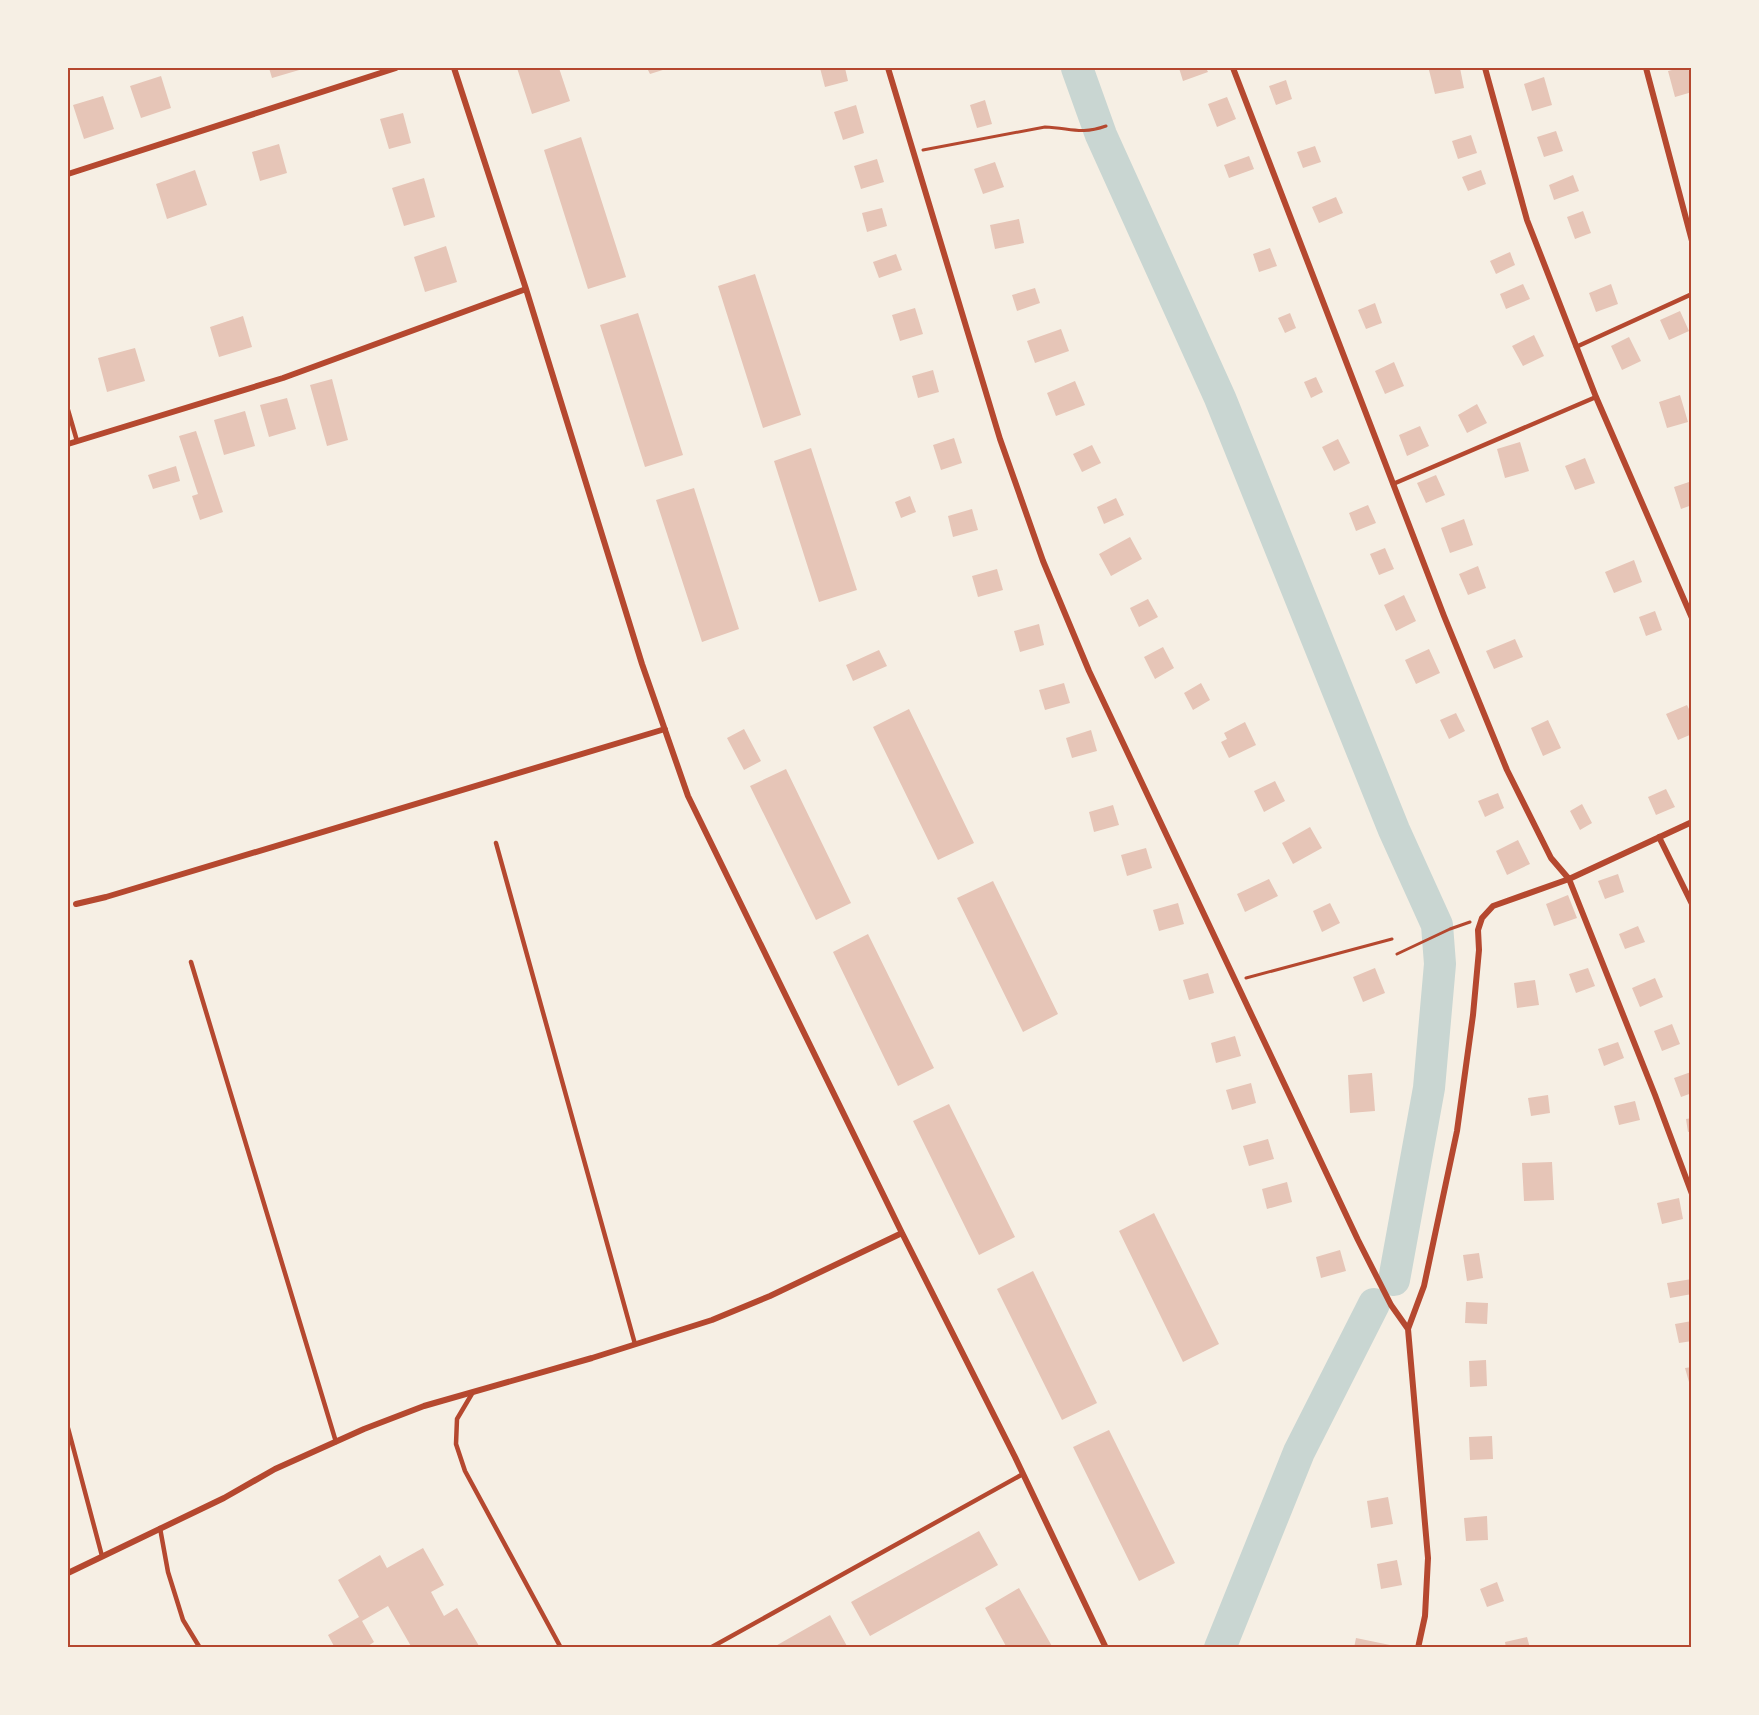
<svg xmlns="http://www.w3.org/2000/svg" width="1759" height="1715" font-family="Rubik,sans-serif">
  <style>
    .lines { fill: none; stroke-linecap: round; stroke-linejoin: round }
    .river { stroke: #c9d6d2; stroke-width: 32 }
    .building { fill: #e6c5b7 }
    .path { stroke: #b5482f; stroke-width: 3 }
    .service { stroke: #b5482f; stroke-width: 4.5 }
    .minor { stroke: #b5482f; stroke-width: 6 }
    .neatline { fill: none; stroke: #b5482f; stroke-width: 2 }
  </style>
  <rect width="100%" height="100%" fill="#f6efe4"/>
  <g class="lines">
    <!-- river -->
    <path class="river" d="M 1077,68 L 1101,135 L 1220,398 L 1394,830 L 1437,925 L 1440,964 L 1429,1088 L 1394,1280
      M 1220,1648 L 1299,1452 L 1374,1304"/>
  </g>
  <!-- building -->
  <path class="building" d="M 269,68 L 306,68 L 272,78 Z
    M 517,68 L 559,68 L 570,101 L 532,114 Z
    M 647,68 L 669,68 L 650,74 Z
    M 820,68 L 845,68 L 848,81 L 825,87 Z
    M 1179,68 L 1206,68 L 1208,72 L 1183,81 Z
    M 1442,68 L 1460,68 L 1464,88 L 1435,94 L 1429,70 Z
    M 1680,68 L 1688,68 L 1692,80 L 1692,92 L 1675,97 L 1668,71 Z
    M 161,76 L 171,108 L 141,118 L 130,86 Z
    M 1544,77 L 1552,105 L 1532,111 L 1524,84 Z
    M 1286,80 L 1292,99 L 1276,105 L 1269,86 Z
    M 103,96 L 114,129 L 84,139 L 73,105 Z
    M 1227,97 L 1236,119 L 1217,127 L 1208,104 Z
    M 985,100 L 992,124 L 977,128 L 970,105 Z
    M 856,105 L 864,133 L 843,140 L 834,112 Z
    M 403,113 L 411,143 L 389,149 L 380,119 Z
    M 1556,131 L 1563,151 L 1544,157 L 1537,137 Z
    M 1471,135 L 1477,153 L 1458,159 L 1452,141 Z
    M 581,137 L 626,277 L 588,289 L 544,150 Z
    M 279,144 L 287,173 L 260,181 L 252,152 Z
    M 1315,146 L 1321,162 L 1303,168 L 1297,152 Z
    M 1249,156 L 1254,169 L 1229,178 L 1224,165 Z
    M 877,159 L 884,182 L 861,189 L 854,166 Z
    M 995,162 L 1004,187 L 983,194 L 974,169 Z
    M 195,170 L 207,205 L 167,219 L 156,184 Z
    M 1481,170 L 1486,184 L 1468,191 L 1462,177 Z
    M 1573,175 L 1579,191 L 1554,200 L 1549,185 Z
    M 424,178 L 435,217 L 404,226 L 392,188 Z
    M 1336,197 L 1343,213 L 1319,223 L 1312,207 Z
    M 882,208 L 887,226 L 867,232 L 862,213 Z
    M 1583,211 L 1591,233 L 1575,239 L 1567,217 Z
    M 1019,219 L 1024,243 L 995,249 L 990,225 Z
    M 446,246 L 457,282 L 425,292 L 414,257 Z
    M 1270,248 L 1277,266 L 1259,272 L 1253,254 Z
    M 1510,252 L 1515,265 L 1496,274 L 1490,261 Z
    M 896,254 L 902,270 L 879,278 L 873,262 Z
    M 755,274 L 801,415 L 763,428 L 718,286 Z
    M 1523,284 L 1530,299 L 1506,309 L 1500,294 Z
    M 1611,284 L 1618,304 L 1596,312 L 1589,293 Z
    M 1035,288 L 1040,303 L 1017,311 L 1012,295 Z
    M 1375,303 L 1382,323 L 1366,329 L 1358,310 Z
    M 915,308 L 923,334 L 900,341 L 892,315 Z
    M 1680,311 L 1689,331 L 1669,340 L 1660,320 Z
    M 638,313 L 683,455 L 645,467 L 600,325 Z
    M 1290,313 L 1296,328 L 1285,333 L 1278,318 Z
    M 243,316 L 252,347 L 219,357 L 210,327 Z
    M 1061,329 L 1069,351 L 1035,363 L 1027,341 Z
    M 1534,335 L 1544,356 L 1523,366 L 1512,346 Z
    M 1629,337 L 1641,361 L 1622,370 L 1611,346 Z
    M 135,348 L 145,381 L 107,392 L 98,358 Z
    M 1394,362 L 1404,386 L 1385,394 L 1375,371 Z
    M 933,370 L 939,392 L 918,398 L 912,376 Z
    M 1316,377 L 1323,392 L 1311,398 L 1304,382 Z
    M 332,379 L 348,440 L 327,446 L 310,385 Z
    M 1075,381 L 1085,405 L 1056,416 L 1047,393 Z
    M 1680,395 L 1688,422 L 1667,428 L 1659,402 Z
    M 287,398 L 296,429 L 269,437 L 260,405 Z
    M 1477,404 L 1487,423 L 1467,433 L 1458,415 Z
    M 245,411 L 255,446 L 224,455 L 214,420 Z
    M 1420,426 L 1429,446 L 1407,456 L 1399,435 Z
    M 196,431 L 223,512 L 200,520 L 192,496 L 198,494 L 179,436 Z
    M 954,438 L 962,463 L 941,470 L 933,445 Z
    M 1338,439 L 1350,463 L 1334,471 L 1322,447 Z
    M 1520,442 L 1529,471 L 1505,478 L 1497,449 Z
    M 1092,445 L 1101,463 L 1082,472 L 1073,454 Z
    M 811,448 L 857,590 L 819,602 L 774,461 Z
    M 1585,458 L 1595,483 L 1575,490 L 1565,466 Z
    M 176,466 L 180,481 L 153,489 L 148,475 Z
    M 1436,475 L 1445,495 L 1426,503 L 1417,483 Z
    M 1692,481 L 1692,505 L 1681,509 L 1674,487 Z
    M 694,488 L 739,629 L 702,642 L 656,500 Z
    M 910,496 L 916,512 L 901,518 L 895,502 Z
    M 1116,498 L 1124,515 L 1104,524 L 1097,507 Z
    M 1368,505 L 1376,523 L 1356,531 L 1349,513 Z
    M 972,509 L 978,530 L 953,537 L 948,516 Z
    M 1464,519 L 1473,545 L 1450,553 L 1441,528 Z
    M 1130,537 L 1142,559 L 1111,576 L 1099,554 Z
    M 1385,548 L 1394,569 L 1379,575 L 1370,554 Z
    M 1634,560 L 1642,582 L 1614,593 L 1605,572 Z
    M 1478,566 L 1486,588 L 1468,595 L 1459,574 Z
    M 997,569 L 1003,590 L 978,597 L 972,576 Z
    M 1404,595 L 1416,621 L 1396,631 L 1384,605 Z
    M 1148,599 L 1158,617 L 1139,627 L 1130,608 Z
    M 1655,611 L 1662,630 L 1646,636 L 1639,617 Z
    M 1039,624 L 1044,645 L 1020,652 L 1014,631 Z
    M 1515,639 L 1523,657 L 1494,669 L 1486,651 Z
    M 1163,647 L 1174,668 L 1155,679 L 1144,657 Z
    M 1429,649 L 1440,673 L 1416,684 L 1405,660 Z
    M 879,650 L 887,666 L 853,681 L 846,665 Z
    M 1064,683 L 1070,703 L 1045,710 L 1039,690 Z
    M 1201,683 L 1210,700 L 1193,710 L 1184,693 Z
    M 1687,705 L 1692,715 L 1692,734 L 1678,740 L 1666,714 Z
    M 909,709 L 974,843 L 938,860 L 873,727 Z
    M 1456,713 L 1465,731 L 1449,739 L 1440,720 Z
    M 1548,720 L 1561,748 L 1543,756 L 1531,728 Z
    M 1245,722 L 1256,745 L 1229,758 L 1221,742 L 1227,739 L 1224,733 Z
    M 744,729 L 761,761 L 744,770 L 727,738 Z
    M 1091,730 L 1097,751 L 1072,758 L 1066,738 Z
    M 786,769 L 851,903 L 816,920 L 750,786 Z
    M 1275,781 L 1285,801 L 1264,812 L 1254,791 Z
    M 1666,789 L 1675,807 L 1656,815 L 1648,797 Z
    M 1498,793 L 1504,808 L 1485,817 L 1478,801 Z
    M 1582,804 L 1592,823 L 1580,830 L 1570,811 Z
    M 1113,805 L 1119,825 L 1094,832 L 1089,812 Z
    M 1310,827 L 1322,848 L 1293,864 L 1282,843 Z
    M 1518,840 L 1530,864 L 1507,875 L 1496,851 Z
    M 1146,848 L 1152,868 L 1127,876 L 1121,855 Z
    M 1618,874 L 1624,892 L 1605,899 L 1598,881 Z
    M 1269,879 L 1278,896 L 1245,912 L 1237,894 Z
    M 993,881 L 1058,1014 L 1023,1032 L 957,898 Z
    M 1568,895 L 1577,918 L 1554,926 L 1546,904 Z
    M 1178,903 L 1184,924 L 1159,931 L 1153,910 Z
    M 1330,903 L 1340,923 L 1322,932 L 1313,911 Z
    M 1638,926 L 1645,942 L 1625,949 L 1619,934 Z
    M 868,934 L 934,1068 L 898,1086 L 833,952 Z
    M 1375,968 L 1385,993 L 1363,1002 L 1353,977 Z
    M 1588,968 L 1595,986 L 1576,993 L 1569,974 Z
    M 1208,973 L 1214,993 L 1189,1000 L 1183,980 Z
    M 1655,978 L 1663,997 L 1640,1007 L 1632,988 Z
    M 1535,980 L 1539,1005 L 1517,1008 L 1514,983 Z
    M 1672,1024 L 1680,1044 L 1662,1051 L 1654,1031 Z
    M 1235,1036 L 1241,1056 L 1216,1063 L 1211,1043 Z
    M 1618,1042 L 1624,1058 L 1604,1066 L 1598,1049 Z
    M 1691,1072 L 1692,1093 L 1681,1097 L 1674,1078 Z
    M 1372,1073 L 1375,1111 L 1350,1113 L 1348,1075 Z
    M 1251,1083 L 1256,1103 L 1232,1110 L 1226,1090 Z
    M 1548,1095 L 1550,1113 L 1531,1116 L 1528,1098 Z
    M 1635,1101 L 1640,1120 L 1619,1125 L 1614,1106 Z
    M 949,1104 L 1015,1237 L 979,1255 L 913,1121 Z
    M 1692,1118 L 1692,1131 L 1688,1132 L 1686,1119 Z
    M 1268,1139 L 1274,1159 L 1249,1166 L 1243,1146 Z
    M 1552,1162 L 1554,1200 L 1524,1201 L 1522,1163 Z
    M 1287,1182 L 1292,1202 L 1267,1209 L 1262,1189 Z
    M 1679,1198 L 1683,1219 L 1662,1224 L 1657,1203 Z
    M 1154,1213 L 1219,1344 L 1183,1362 L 1119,1231 Z
    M 1340,1250 L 1346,1271 L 1321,1278 L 1316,1257 Z
    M 1479,1253 L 1483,1278 L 1467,1281 L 1463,1255 Z
    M 1033,1271 L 1097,1403 L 1062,1420 L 997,1289 Z
    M 1692,1279 L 1692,1294 L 1670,1298 L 1667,1283 Z
    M 1466,1302 L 1488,1303 L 1487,1324 L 1465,1323 Z
    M 1692,1321 L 1692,1341 L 1679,1343 L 1675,1324 Z
    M 1486,1360 L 1487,1386 L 1470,1387 L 1469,1361 Z
    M 1692,1367 L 1692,1389 L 1691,1389 L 1685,1368 Z
    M 1109,1430 L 1175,1563 L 1139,1581 L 1073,1447 Z
    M 1492,1436 L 1493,1459 L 1470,1460 L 1469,1437 Z
    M 1388,1497 L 1393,1524 L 1371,1528 L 1367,1501 Z
    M 1487,1516 L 1488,1540 L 1466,1541 L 1464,1518 Z
    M 979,1531 L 998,1565 L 870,1636 L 851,1602 Z
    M 423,1548 L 444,1585 L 431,1592 L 444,1616 L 457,1608 L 479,1646 L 476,1648 L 412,1648 L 388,1606 L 362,1621 L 374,1642 L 365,1648 L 335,1648 L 328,1635 L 359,1617 L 338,1580 L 380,1555 L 387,1568 Z
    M 1397,1560 L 1402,1585 L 1381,1589 L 1377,1564 Z
    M 1497,1582 L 1504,1601 L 1487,1607 L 1480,1589 Z
    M 1019,1588 L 1053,1648 L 1007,1648 L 985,1608 Z
    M 830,1615 L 848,1648 L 772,1648 Z
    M 1527,1637 L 1530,1648 L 1506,1648 L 1505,1642 Z
    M 1356,1638 L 1390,1645 L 1389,1648 L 1354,1648 Z"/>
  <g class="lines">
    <!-- path -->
    <path class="path" d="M 923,150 L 1045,127 C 1071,128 1080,135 1106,126
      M 1397,954 L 1450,929 L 1470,922
      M 1246,978 L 1392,939"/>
    <!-- service -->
    <path class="service" d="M 1576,347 L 1692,294
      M 68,410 L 77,441
      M 1393,484 L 1596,397
      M 496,843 L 635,1344
      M 191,962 L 336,1442
      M 473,1392 L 457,1419 L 456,1444 L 465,1471 L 561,1648
      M 68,1428 L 102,1556
      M 160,1528 L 168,1572 L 183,1620 L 200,1648
      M 710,1648 L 1023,1474"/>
    <!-- minor -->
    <path class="minor" d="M 454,68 L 526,289 L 642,664 L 688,796 L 902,1233 L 1015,1457 L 1106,1648
      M 888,68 L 1000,439 L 1043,561 L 1089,671 L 1358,1240 L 1391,1305 L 1408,1329 L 1428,1558 L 1425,1616 L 1418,1648
      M 1233,68 L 1444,616 L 1507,770 L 1551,858 L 1569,879 L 1655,1095 L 1692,1194
      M 1485,68 L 1527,220 L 1596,397 L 1692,618
      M 1646,68 L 1692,241
      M 68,174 L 396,68
      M 68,444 L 283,378 L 526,289
      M 1659,837 L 1692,904
      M 76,904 L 106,897 L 665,729
      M 1408,1329 L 1424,1286 L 1457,1131 L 1473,1015 L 1479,950 L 1478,930 L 1482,918 L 1493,906 L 1569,879 L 1692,822
      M 68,1573 L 224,1498 L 275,1469 L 364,1429 L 424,1406 L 592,1358 L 712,1320 L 770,1296 L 902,1233"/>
  </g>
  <!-- border -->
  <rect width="1759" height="1715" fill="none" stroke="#f6efe4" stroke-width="138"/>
  <rect x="69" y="69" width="1621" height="1577" class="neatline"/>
</svg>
